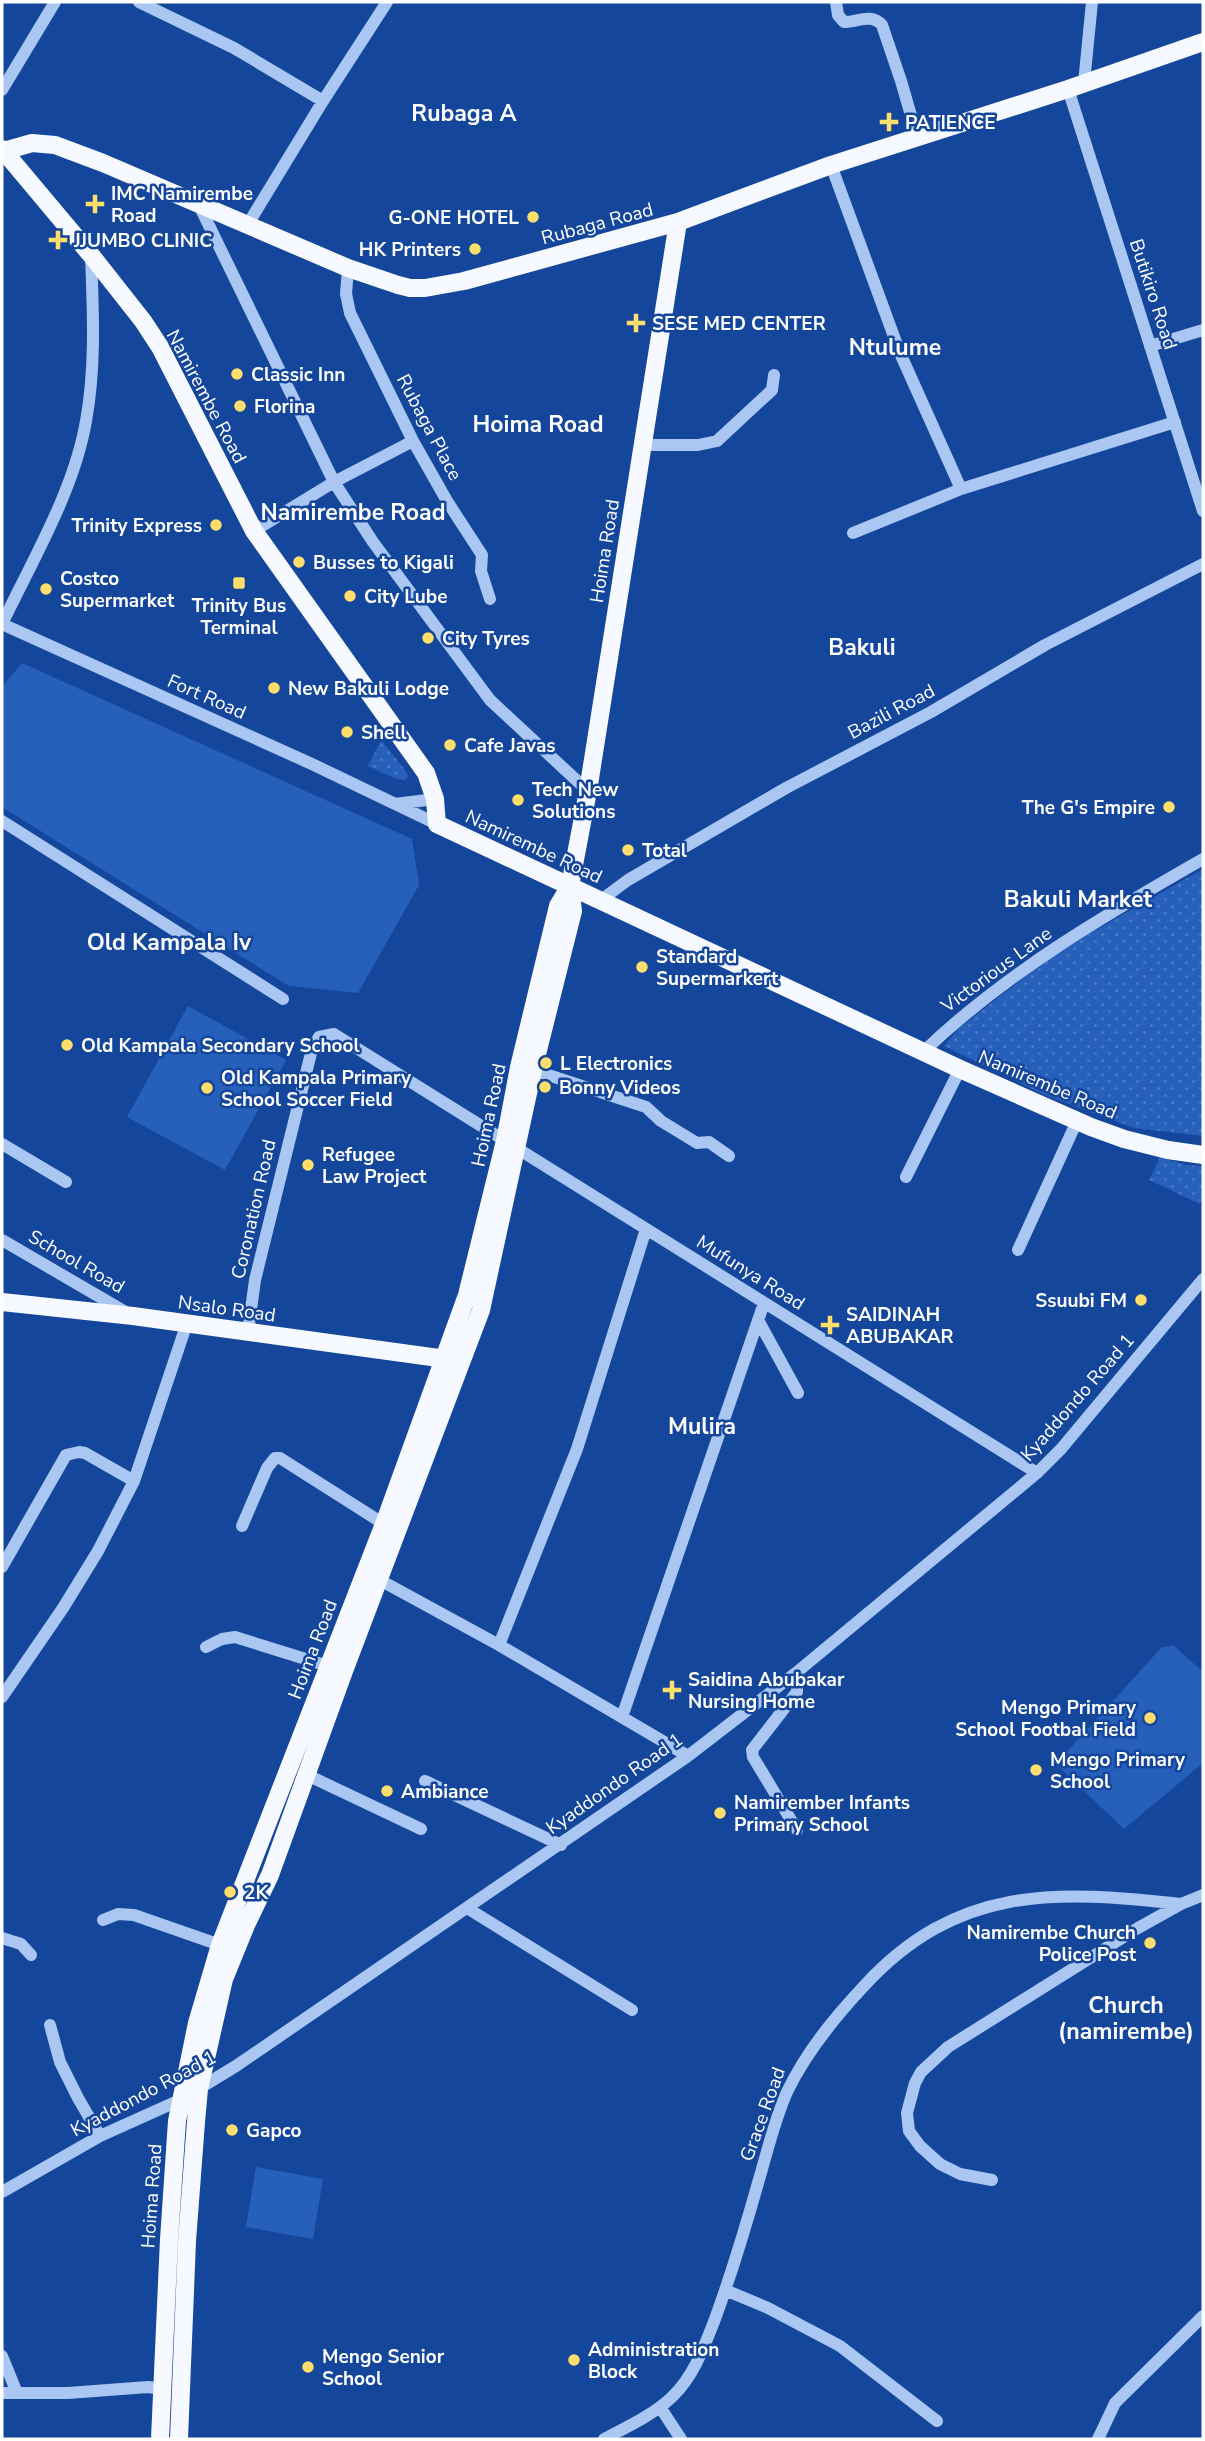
<svg xmlns="http://www.w3.org/2000/svg" width="1205" height="2441" font-family="'Nunito Sans',sans-serif">
  <style>
    .grass { fill: url(#grass-dots) }
    .pitch { fill: #2760ba }
    .lines { fill: none; stroke-linecap: round; stroke-linejoin: round }
    .minor { stroke: #aac6f3; stroke-width: 12 }
    .major { stroke: #f6f9ff; stroke-width: 18 }
    .poi-dot { fill: #ffde6c; stroke: #14479c; stroke-width: 2.5 }
    .labels { text-anchor: middle; stroke-width: 5; stroke-linejoin: round; paint-order: stroke }
    .poi-label { font-size: 19px; font-weight: bold; fill: #fff; stroke: #14479c; text-anchor: start }
    .street-label { font-size: 19px; fill: #fff; stroke: #14479c }
    .quarter-label { font-size: 23px; font-weight: bold; fill: #fff; stroke: #14479c }
  </style>
  <defs>
    <pattern id="grass-dots" width="8" height="8" patternUnits="userSpaceOnUse" patternTransform="scale(1.75)"><rect width="8" height="8" fill="#2760ba"/><path d="M2 2h.1M6 6h.1" fill="none" stroke="#4778c4" stroke-width="1.8" stroke-linecap="round"/></pattern>
  </defs>
  <rect width="100%" height="100%" fill="#14479c"/>
  <!-- grass -->
  <path class="grass" d="M 381,740 L 406,771 L 408,777 L 405,780 L 394,778 L 368,766 Z
    M 1203,869 L 1203,1136 L 1134,1128 L 1047,1096 L 944,1046 L 958,1029 L 1057,952 Z
    M 1160,1157 L 1186,1165 L 1203,1166 L 1203,1194 L 1200,1204 L 1149,1180 Z"/>
  <!-- pitch -->
  <path class="pitch" d="M 22,663 L 412,839 L 419,885 L 358,993 L 289,986 L 2,807 L 2,687 Z
    M 188,1006 L 286,1060 L 225,1170 L 127,1117 Z
    M 1173,1645 L 1203,1672 L 1203,1763 L 1124,1829 L 1056,1764 L 1161,1648 Z
    M 256,2167 L 323,2179 L 313,2239 L 246,2227 Z"/>
  <g class="lines">
    <!-- minor -->
    <path class="minor" d="M 139,2 L 234,48 L 323,101
      M 836,2 L 838,15 L 844,22 C 858,22 871,13 882,25 L 901,81 L 917,136
      M 1084,83 L 1092,2
      M 1068,89 L 1203,511
      M 2,90 L 55,2
      M 831,165 L 900,353 L 961,489
      M 198,203 L 334,482 L 373,542 L 490,700 L 588,791
      M 248,224 L 323,101 L 387,2
      M 348,268 L 346,294 L 350,313 L 413,441 L 447,501 L 482,555 L 481,571 L 490,599
      M 1150,346 L 1203,330
      M 641,445 L 698,445 L 717,441 L 772,390 L 774,375
      M 254,531 L 334,482 L 413,441
      M 853,533 L 961,489 L 1175,422
      M 2,624 L 314,765 L 437,824
      M 2,624 C 32,561 74,491 86,421 C 96,367 93,310 91,255
      M 395,804 L 435,799
      M 2,821 L 283,999
      M 601,900 L 628,880 L 786,788 L 931,712 L 1045,645 L 1203,564
      M 924,1051 C 1007,972 1105,915 1203,859
      M 533,1070 L 646,1107 L 661,1121 L 697,1143 L 709,1142 L 729,1156
      M 2,1144 L 66,1182
      M 906,1177 L 960,1069
      M 2,1240 L 129,1314
      M 1018,1250 L 1077,1121
      M 758,1320 L 798,1393
      M 248,1332 L 255,1280 L 312,1049 L 319,1037 L 334,1034 L 1037,1473
      M 242,1526 L 267,1468 L 275,1458 L 280,1458 L 384,1524
      M 2,1567 L 66,1455 L 79,1452 L 85,1453 L 134,1481
      M 378,1579 L 499,1645 L 688,1756
      M 499,1645 L 577,1449 L 646,1229
      M 206,1647 L 222,1639 L 235,1637 L 328,1666
      M 2,1697 L 63,1608 L 98,1551 L 134,1481 L 187,1323
      M 622,1717 L 764,1303
      M 305,1774 L 421,1829
      M 425,1781 L 561,1845
      M 797,1830 L 753,1757 L 752,1750 L 797,1692 L 797,1672
      M 467,1908 L 632,2010
      M 103,1920 L 118,1914 L 134,1915 L 220,1945
      M 2,1938 L 21,1944 L 31,1955
      M 50,2025 L 60,2062 L 78,2098 L 100,2136
      M 992,2180 L 960,2174 L 940,2164 L 920,2146 L 909,2131 L 907,2113 L 915,2083 L 921,2072 L 948,2047 L 1138,1928 L 1181,1904 L 1203,1895
      M 2,2192 L 100,2136 L 180,2100 L 236,2066 L 688,1756 L 797,1672 L 1037,1473 L 1061,1449 L 1203,1279
      M 725,2290 L 768,2308 L 840,2346 L 937,2421
      M 2,2356 L 17,2393
      M 2,2393 L 68,2393 L 148,2387 L 162,2389
      M 660,2407 L 681,2439
      M 604,2439 C 627,2427 653,2415 672,2397 C 694,2376 704,2347 715,2319 C 731,2275 745,2229 758,2183 C 767,2153 774,2121 787,2092 C 806,2052 834,2018 864,1986 C 957,1885 1055,1890 1181,1904
      M 1098,2439 L 1115,2403 L 1203,2316"/>
    <!-- major -->
    <path class="major" d="M 2,149 L 91,255 L 143,321 L 160,347 L 254,531 L 426,773 L 435,799 L 437,824 L 960,1069 L 1091,1127 L 1124,1139 L 1168,1150 L 1203,1155
      M 4,151 L 32,143 L 55,145 L 103,163 L 348,268 L 398,285 L 410,288 L 425,288 L 464,281 L 678,222 L 831,165 L 1068,89 L 1203,42
      M 2,1302 L 133,1316 L 446,1359
      M 160,2439 L 169,2239 L 177,2121 L 197,2023 L 220,1945 L 384,1524 L 467,1295 L 505,1141 L 519,1067 L 558,906 L 570,886
      M 179,2439 L 187,2241 L 196,2122 L 199,2089 L 224,1979 L 246,1925 L 270,1875 L 344,1671 L 481,1310 L 533,1070 L 573,911 L 570,886 L 588,791 L 678,222"/>
  </g>
  <!-- markers -->
  <g class="poi-dot">
    <path d="M885.5 111.5h7v7h7v7h-7v7h-7v-7h-7v-7h7z"/>
    <path d="M91.5 193.5h7v7h7v7h-7v7h-7v-7h-7v-7h7z"/>
    <circle cx="533" cy="217" r="7"/>
    <path d="M54.5 229.5h7v7h7v7h-7v7h-7v-7h-7v-7h7z"/>
    <circle cx="475" cy="249" r="7"/>
    <path d="M632.5 312.5h7v7h7v7h-7v7h-7v-7h-7v-7h7z"/>
    <circle cx="237" cy="374" r="7"/>
    <circle cx="240" cy="406" r="7"/>
    <circle cx="216" cy="525" r="7"/>
    <circle cx="299" cy="562" r="7"/>
    <rect x="232" y="576" width="14" height="14" rx="3.5"/>
    <circle cx="46" cy="589" r="7"/>
    <circle cx="350" cy="596" r="7"/>
    <circle cx="428" cy="638" r="7"/>
    <circle cx="274" cy="688" r="7"/>
    <circle cx="347" cy="732" r="7"/>
    <circle cx="450" cy="745" r="7"/>
    <circle cx="518" cy="800" r="7"/>
    <circle cx="1169" cy="807" r="7"/>
    <circle cx="628" cy="850" r="7"/>
    <circle cx="642" cy="967" r="7"/>
    <circle cx="67" cy="1045" r="7"/>
    <circle cx="546" cy="1063" r="7"/>
    <circle cx="545" cy="1087" r="7"/>
    <circle cx="207" cy="1088" r="7"/>
    <circle cx="308" cy="1165" r="7"/>
    <circle cx="1141" cy="1300" r="7"/>
    <path d="M826.5 1314.5h7v7h7v7h-7v7h-7v-7h-7v-7h7z"/>
    <path d="M668.5 1679.5h7v7h7v7h-7v7h-7v-7h-7v-7h7z"/>
    <circle cx="1150" cy="1718" r="7"/>
    <circle cx="1036" cy="1770" r="7"/>
    <circle cx="387" cy="1791" r="7"/>
    <circle cx="720" cy="1813" r="7"/>
    <circle cx="230" cy="1892" r="7"/>
    <circle cx="1150" cy="1943" r="7"/>
    <circle cx="232" cy="2130" r="7"/>
    <circle cx="574" cy="2360" r="7"/>
    <circle cx="308" cy="2367" r="7"/>
  </g>
  <g class="labels">
    <!-- poi labels -->
    <g class="poi-label">
      <text x="905" y="129">PATIENCE</text>
      <text x="111" y="200">IMC Namirembe<tspan x="111" dy="22">Road</tspan></text>
      <text x="519" y="224" text-anchor="end">G-ONE HOTEL</text>
      <text x="74" y="247">JJUMBO CLINIC</text>
      <text x="461" y="256" text-anchor="end">HK Printers</text>
      <text x="652" y="330">SESE MED CENTER</text>
      <text x="251" y="381">Classic Inn</text>
      <text x="254" y="413">Florina</text>
      <text x="202" y="532" text-anchor="end">Trinity Express</text>
      <text x="313" y="569">Busses to Kigali</text>
      <text x="60" y="585">Costco<tspan x="60" dy="22">Supermarket</tspan></text>
      <text x="364" y="603">City Lube</text>
      <text x="239" y="612" text-anchor="middle">Trinity Bus<tspan x="239" dy="22">Terminal</tspan></text>
      <text x="442" y="645">City Tyres</text>
      <text x="288" y="695">New Bakuli Lodge</text>
      <text x="361" y="739">Shell</text>
      <text x="464" y="752">Cafe Javas</text>
      <text x="532" y="796">Tech New<tspan x="532" dy="22">Solutions</tspan></text>
      <text x="1155" y="814" text-anchor="end">The G's Empire</text>
      <text x="642" y="857">Total</text>
      <text x="656" y="963">Standard<tspan x="656" dy="22">Supermarkert</tspan></text>
      <text x="81" y="1052">Old Kampala Secondary School</text>
      <text x="560" y="1070">L Electronics</text>
      <text x="221" y="1084">Old Kampala Primary<tspan x="221" dy="22">School Soccer Field</tspan></text>
      <text x="559" y="1094">Bonny Videos</text>
      <text x="322" y="1161">Refugee<tspan x="322" dy="22">Law Project</tspan></text>
      <text x="1127" y="1307" text-anchor="end">Ssuubi FM</text>
      <text x="846" y="1321">SAIDINAH<tspan x="846" dy="22">ABUBAKAR</tspan></text>
      <text x="688" y="1686">Saidina Abubakar<tspan x="688" dy="22">Nursing Home</tspan></text>
      <text x="1136" y="1714" text-anchor="end">Mengo Primary<tspan x="1136" dy="22">School Footbal Field</tspan></text>
      <text x="1050" y="1766">Mengo Primary<tspan x="1050" dy="22">School</tspan></text>
      <text x="401" y="1798">Ambiance</text>
      <text x="734" y="1809">Namirember Infants<tspan x="734" dy="22">Primary School</tspan></text>
      <text x="244" y="1899">2K</text>
      <text x="1136" y="1939" text-anchor="end">Namirembe Church<tspan x="1136" dy="22">Police Post</tspan></text>
      <text x="246" y="2137">Gapco</text>
      <text x="588" y="2356">Administration<tspan x="588" dy="22">Block</tspan></text>
      <text x="322" y="2363">Mengo Senior<tspan x="322" dy="22">School</tspan></text>
    </g>
    <!-- street labels -->
    <g class="street-label">
      <text transform="translate(597 223) rotate(-15)" y="7">Rubaga Road</text>
      <text transform="translate(1154 294) rotate(72)" y="7">Butikiro Road</text>
      <text transform="translate(207 396) rotate(62)" y="7">Namirembe Road</text>
      <text transform="translate(430 427) rotate(62)" y="7">Rubaga Place</text>
      <text transform="translate(604 551) rotate(-81)" y="7">Hoima Road</text>
      <text transform="translate(207 696) rotate(24)" y="7">Fort Road</text>
      <text transform="translate(891 711) rotate(-28)" y="7">Bazili Road</text>
      <text transform="translate(534 846) rotate(25)" y="7">Namirembe Road</text>
      <text transform="translate(996 969) rotate(-36)" y="7">Victorious Lane</text>
      <text transform="translate(1048 1084) rotate(23)" y="7">Namirembe Road</text>
      <text transform="translate(488 1115) rotate(-78)" y="7">Hoima Road</text>
      <text transform="translate(253 1209) rotate(-77)" y="7">Coronation Road</text>
      <text transform="translate(77 1261) rotate(30)" y="7">School Road</text>
      <text transform="translate(751 1272) rotate(32)" y="7">Mufunya Road</text>
      <text transform="translate(227 1308) rotate(8)" y="7">Nsalo Road</text>
      <text transform="translate(1077 1397) rotate(-49)" y="7">Kyaddondo Road 1</text>
      <text transform="translate(312 1649) rotate(-69)" y="7">Hoima Road</text>
      <text transform="translate(614 1783) rotate(-35)" y="7">Kyaddondo Road 1</text>
      <text transform="translate(143 2093) rotate(-28)" y="7">Kyaddondo Road 1</text>
      <text transform="translate(762 2114) rotate(-70)" y="7">Grace Road</text>
      <text transform="translate(151 2196) rotate(-86)" y="7">Hoima Road</text>
    </g>
    <!-- quarter labels -->
    <g class="quarter-label">
      <text x="464" y="121">Rubaga A</text>
      <text x="895" y="355">Ntulume</text>
      <text x="538" y="432">Hoima Road</text>
      <text x="353" y="520">Namirembe Road</text>
      <text x="862" y="655">Bakuli</text>
      <text x="1078" y="907">Bakuli Market</text>
      <text x="169" y="950">Old Kampala Iv</text>
      <text x="702" y="1434">Mulira</text>
      <text x="1126" y="2013">Church<tspan x="1126" dy="26">(namirembe)</tspan></text>
    </g>
  </g>
  <!-- border -->
  <rect width="1205" height="2441" fill="none" stroke="#ffffff" stroke-width="7"/>
</svg>
